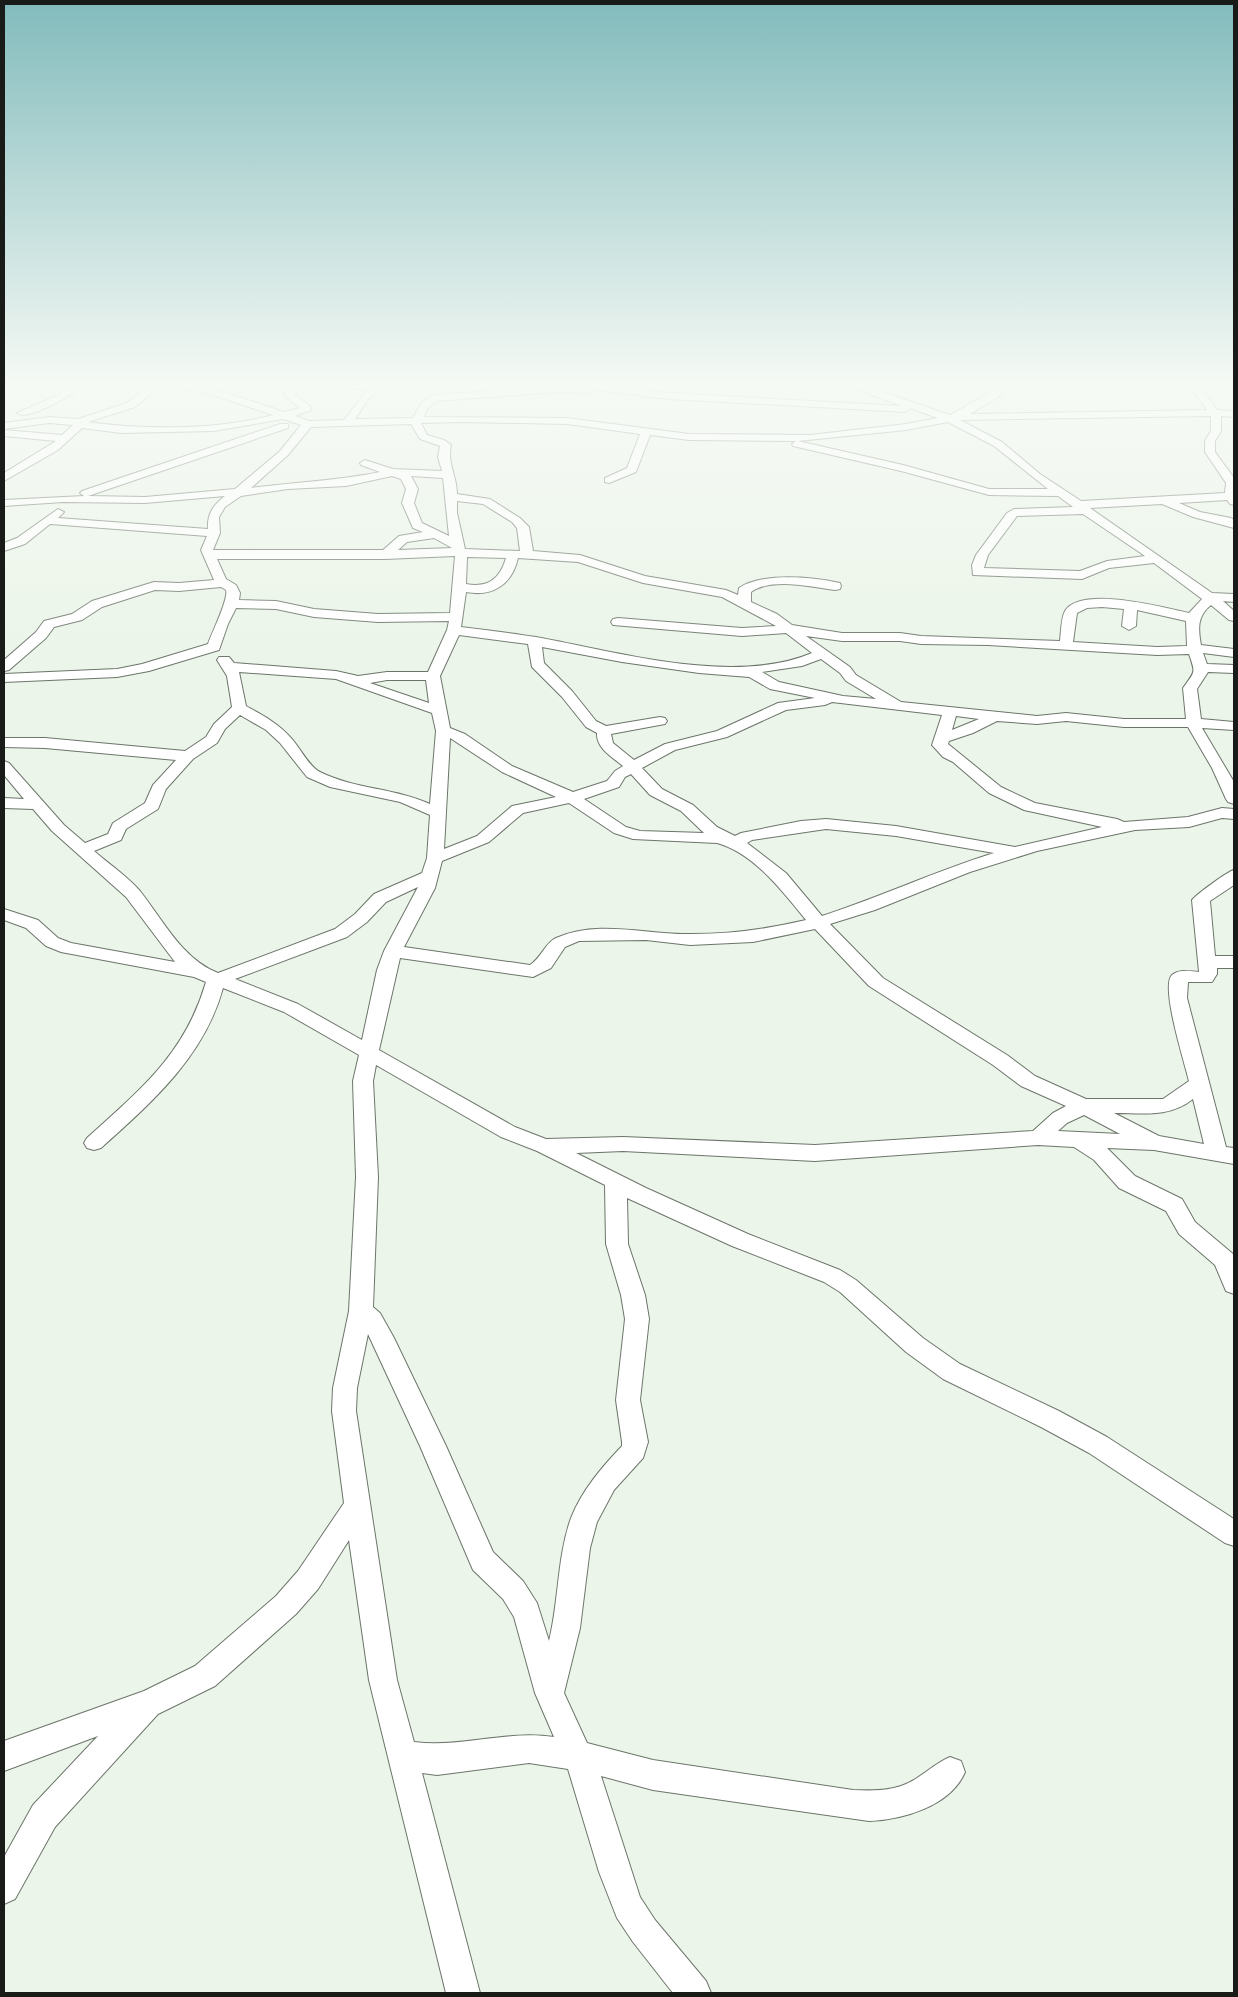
<svg xmlns="http://www.w3.org/2000/svg" width="1238" height="1997" font-family="'Asap Condensed',sans-serif">
  <style>
    .lines { fill: none; stroke-linecap: round; stroke-linejoin: round }
    .minor-casing { stroke: #6c756a; stroke-width: 2 }
    .minor { fill: #fff; fill-rule: evenodd }
  </style>
  <rect width="100%" height="100%" fill="#ebf5e9"/>
  <g class="lines">
    <!-- minor casing -->
    <g class="minor-casing">
      <path id="minor" d="M 74,383 L 86,383 C 76,393 28,422 17,413 L 56,396 Z
        M 152,383 L 182,383 L 209,387 L 284,412 L 300,408 L 284,395 L 291,386 L 282,383 L 386,383 L 385,387 L 370,397 L 355,419 L 413,418 L 422,402 L 434,395 L 557,386 L 582,387 L 573,383 L 593,383 L 669,393 L 902,406 L 840,383 L 856,383 L 950,415 L 993,391 L 999,383 L 1009,383 L 1001,395 L 970,414 L 1207,410 L 1188,383 L 1198,383 L 1217,410 L 1234,411 L 1234,417 L 1221,416 L 1221,431 L 1215,441 L 1215,452 L 1234,478 L 1234,505 L 1230,504 L 1227,500 L 1179,503 L 1200,512 L 1231,518 L 1234,520 L 1234,528 L 1193,517 L 1162,504 L 1090,508 L 1212,593 L 1234,594 L 1234,602 L 1223,601 L 1234,611 L 1234,621 L 1229,620 L 1211,605 C 1197,616 1198,629 1201,645 L 1234,649 L 1234,657 L 1203,653 L 1207,664 L 1234,665 L 1234,673 L 1208,672 L 1197,689 L 1201,719 L 1234,722 L 1234,730 L 1202,728 L 1234,782 L 1234,804 L 1228,802 L 1226,799 L 1212,768 L 1188,727 L 1124,727 L 1066,721 L 1037,724 L 997,721 L 973,733 L 949,741 L 948,744 L 1001,787 L 1035,803 L 1117,819 L 1124,822 L 1188,817 L 1222,808 L 1234,809 L 1234,819 L 1222,818 L 1189,827 L 1135,830 L 1037,851 L 970,872 L 875,910 L 830,924 L 883,978 L 1007,1055 L 1035,1076 L 1086,1099 L 1163,1099 L 1189,1081 C 1185,1064 1160,986 1172,975 C 1179,969 1190,971 1199,972 L 1192,900 C 1197,894 1228,871 1234,870 L 1234,885 L 1210,901 L 1215,956 L 1234,956 L 1234,968 L 1217,968 L 1217,974 L 1212,982 L 1188,982 L 1187,998 L 1226,1147 L 1234,1148 L 1234,1164 L 1154,1150 L 1107,1148 L 1135,1176 L 1182,1199 L 1195,1222 L 1233,1254 L 1234,1294 L 1226,1291 L 1215,1265 L 1179,1234 L 1166,1211 L 1119,1188 L 1094,1160 L 1074,1147 L 1038,1145 L 815,1161 L 623,1151 L 576,1153 L 646,1188 L 748,1234 L 840,1270 L 856,1280 L 923,1338 L 960,1364 L 1059,1411 L 1107,1437 L 1234,1519 L 1234,1546 L 1225,1543 L 1089,1453 L 1041,1427 L 943,1379 L 906,1352 L 840,1292 L 824,1282 L 732,1246 L 627,1198 L 628,1244 L 645,1295 L 649,1319 L 640,1400 L 648,1442 L 643,1458 L 614,1490 L 597,1522 L 590,1548 L 580,1628 L 564,1693 L 587,1743 L 653,1760 L 853,1790 C 876,1791 898,1791 917,1778 C 928,1771 938,1762 950,1757 L 961,1761 L 965,1772 C 951,1806 902,1820 869,1821 L 653,1790 L 601,1776 L 640,1897 L 655,1920 L 706,1981 L 711,1993 L 673,1993 L 633,1942 L 617,1918 L 599,1872 L 568,1769 L 529,1763 L 437,1775 L 422,1773 L 480,1993 L 446,1993 L 369,1680 L 349,1540 L 318,1589 L 296,1614 L 215,1686 L 158,1714 L 55,1827 L 15,1899 L 4,1904 L 4,1857 L 33,1805 L 98,1736 L 4,1771 L 4,1741 L 144,1691 L 195,1666 L 276,1596 L 298,1571 L 344,1503 L 332,1411 L 333,1388 L 349,1311 L 356,1177 L 353,1081 L 359,1055 L 284,1012 L 223,988 C 204,1057 152,1102 101,1148 L 94,1150 L 87,1148 L 84,1143 L 87,1138 C 141,1089 185,1054 206,982 L 194,977 L 61,952 L 46,946 L 26,928 L 4,920 L 4,909 L 38,920 L 58,938 L 71,943 L 175,962 L 126,897 L 52,831 L 33,809 L 4,808 L 4,798 L 24,799 L 4,775 L 4,761 L 9,763 L 64,825 L 85,843 L 108,834 L 113,823 L 145,803 L 153,785 L 176,760 L 45,748 L 4,747 L 4,738 L 45,738 L 185,751 L 206,737 L 214,724 L 232,707 L 227,676 L 217,660 L 219,657 L 229,657 L 234,663 L 336,671 L 358,676 L 387,672 L 428,672 L 447,630 L 449,621 L 378,622 L 314,617 L 276,609 L 236,608 L 228,624 L 219,650 L 149,671 L 117,677 L 4,682 L 4,674 L 117,669 L 142,664 L 208,644 C 212,632 229,599 226,590 L 221,587 L 179,591 L 155,590 L 102,607 L 82,620 L 54,627 L 46,638 L 9,670 L 4,671 L 4,660 L 36,632 L 44,621 L 72,614 L 92,601 L 154,582 L 179,583 L 214,580 L 201,550 L 207,536 L 50,524 L 25,544 L 4,551 L 4,543 L 17,538 L 58,509 L 64,512 L 58,518 L 208,529 C 207,514 213,505 225,496 L 145,503 L 63,502 L 4,506 L 4,500 L 84,496 L 80,493 L 82,491 L 280,424 L 288,424 L 288,428 L 88,496 L 145,497 L 235,489 L 280,451 L 301,425 L 283,419 L 214,431 L 121,433 L 82,428 L 58,450 L 4,481 L 4,473 L 56,441 L 4,436 L 4,430 L 62,435 L 73,425 L 49,423 L 4,429 L 4,423 L 49,417 L 78,419 L 127,403 ZM 160,386 L 207,393 L 273,415 C 216,430 145,430 88,422 L 135,407 ZM 301,388 L 368,389 L 344,420 L 309,421 L 295,416 L 311,410 L 310,406 L 295,395 ZM 596,390 L 669,399 L 905,412 L 910,408 L 938,418 L 906,424 L 810,435 L 689,434 L 567,418 L 424,417 L 427,409 L 436,401 L 557,392 L 591,393 ZM 1211,416 L 1211,431 L 1205,441 L 1205,452 L 1226,483 L 1225,493 L 1081,501 L 1040,474 L 1002,442 L 960,420 ZM 463,422 L 567,424 L 640,434 L 627,468 L 605,478 L 605,482 L 609,483 L 636,472 L 650,435 L 689,440 L 796,441 L 792,444 L 793,446 L 901,471 L 989,495 L 1058,496 L 1073,507 L 1014,509 L 1007,513 L 976,555 L 972,565 L 973,575 L 1082,579 L 1109,568 L 1154,563 L 1202,599 L 1189,613 C 1165,608 1081,585 1065,611 C 1061,618 1061,633 1060,641 L 921,636 L 900,633 L 842,633 L 792,625 L 777,614 L 751,602 L 751,592 C 772,577 811,587 835,590 L 840,589 L 841,586 L 840,583 C 813,577 763,572 739,588 L 738,595 L 726,590 L 645,576 L 580,555 L 533,551 L 529,527 L 520,518 L 490,499 L 457,494 C 457,476 447,464 451,445 L 444,440 L 427,435 L 421,423 ZM 948,422 L 994,446 L 1048,489 L 989,489 L 903,465 L 798,441 L 906,430 ZM 411,424 L 420,439 L 440,446 L 438,457 L 442,471 L 393,469 L 365,460 L 360,463 L 361,465 L 380,472 C 338,481 294,482 251,488 L 288,455 L 311,427 ZM 392,476 L 401,479 L 406,489 L 402,503 L 413,528 L 423,532 L 399,536 L 383,550 L 213,550 L 220,533 L 219,517 L 225,507 L 241,496 L 288,489 L 346,486 ZM 411,476 L 443,478 L 449,536 L 422,523 L 414,503 L 418,489 ZM 457,501 L 483,504 L 512,522 L 517,528 L 520,551 L 465,549 L 457,513 ZM 1083,514 L 1145,556 L 1107,561 L 1080,571 L 984,568 L 988,555 L 1017,516 ZM 434,538 L 452,548 L 398,550 L 407,542 ZM 455,556 L 450,613 L 378,614 L 314,609 L 276,601 L 239,600 L 240,593 L 236,585 L 226,579 L 217,559 L 385,559 ZM 467,557 L 506,558 C 500,579 488,588 466,584 ZM 518,558 L 578,562 L 643,583 L 722,597 L 776,626 L 742,628 L 618,618 L 613,619 L 611,622 L 613,625 L 742,636 L 786,633 L 812,653 C 734,686 618,652 536,637 C 511,633 486,630 461,627 L 466,592 C 492,597 512,585 518,558 ZM 1102,607 L 1124,609 L 1122,626 L 1129,630 L 1136,626 L 1137,610 L 1186,621 L 1187,646 L 1157,647 L 1073,642 L 1077,613 L 1087,608 ZM 459,635 L 528,644 L 532,667 L 562,697 L 586,727 L 597,733 C 596,748 612,757 623,766 L 615,771 L 607,781 L 573,792 L 512,766 L 465,734 L 450,728 L 440,676 ZM 806,636 L 842,641 L 900,641 L 921,644 L 988,645 L 1157,655 L 1189,654 C 1196,674 1195,671 1183,688 L 1186,719 L 1124,719 L 1066,713 L 1037,716 L 901,702 L 856,675 L 850,667 ZM 542,647 L 622,662 L 699,673 L 749,677 L 770,689 L 815,698 L 778,703 L 717,731 L 665,744 L 634,760 L 613,743 L 611,734 L 665,724 L 667,721 L 665,718 L 660,717 L 606,726 L 596,721 L 572,691 L 544,663 ZM 821,659 L 840,673 L 846,681 L 876,699 L 843,696 L 779,682 L 762,672 L 802,666 ZM 239,672 L 336,679 L 432,713 L 436,731 L 430,804 C 395,788 354,789 320,772 C 308,766 300,747 290,737 C 278,723 262,715 246,706 ZM 387,680 L 426,680 L 429,703 L 370,683 ZM 832,702 L 942,715 L 932,745 L 943,757 L 953,762 L 989,793 L 1024,810 L 1102,827 L 1015,847 L 896,826 L 826,819 L 801,821 L 741,833 L 735,836 L 717,827 L 693,805 L 662,789 L 642,768 L 675,750 L 727,737 L 786,710 L 825,705 ZM 240,715 L 266,730 L 280,743 L 307,777 L 330,787 L 400,802 L 430,815 L 427,858 L 422,873 L 374,894 L 355,914 L 335,929 L 218,973 C 182,959 163,920 140,891 C 127,876 109,864 94,851 L 121,840 L 126,829 L 158,809 L 166,789 L 193,759 L 217,743 L 225,729 ZM 956,716 L 979,719 L 952,730 ZM 450,738 L 502,772 L 556,797 L 512,806 L 477,836 L 444,849 ZM 631,774 L 650,795 L 681,811 L 704,833 L 640,831 L 626,827 L 584,799 L 619,787 L 625,777 ZM 569,803 L 614,833 L 633,839 L 717,843 C 754,853 783,892 806,920 C 767,929 733,934 692,934 C 648,935 598,919 556,938 C 546,942 541,958 530,965 L 404,947 L 435,888 L 442,861 L 489,842 L 523,813 ZM 826,829 L 896,836 L 994,853 C 936,871 880,897 822,916 L 786,873 L 747,843 L 752,840 ZM 418,887 L 384,951 L 377,970 L 362,1040 L 298,1004 L 235,979 L 347,937 L 367,922 L 386,902 ZM 815,929 L 869,986 L 993,1065 L 1021,1086 L 1066,1106 L 1053,1113 L 1033,1131 L 815,1145 L 623,1137 L 546,1139 L 515,1127 L 379,1050 L 400,958 L 533,977 L 551,968 L 565,947 L 579,941 L 646,940 L 690,945 L 753,942 ZM 376,1065 L 501,1137 L 537,1151 L 605,1185 L 606,1244 L 621,1295 L 625,1319 L 616,1400 L 622,1442 L 622,1446 C 602,1467 582,1490 571,1518 C 557,1557 559,1601 549,1641 L 537,1603 L 523,1581 L 493,1552 L 446,1446 L 394,1338 L 380,1313 L 373,1307 L 378,1177 L 373,1081 ZM 1193,1099 L 1204,1144 L 1159,1136 L 1114,1113 C 1144,1113 1169,1118 1193,1099 ZM 1084,1115 L 1120,1134 L 1058,1131 L 1067,1123 ZM 368,1334 L 420,1446 L 473,1570 L 503,1599 L 514,1617 L 535,1693 L 554,1737 C 505,1730 462,1748 414,1742 L 397,1680 L 356,1411 L 357,1388 Z
        M 741,383 L 755,383 L 756,384 L 751,387 Z"/>
    </g>
    <!-- minor -->
    <use href="#minor" class="minor"/>
  </g>
  <!-- sky -->
  <linearGradient id="sky" x2="0" y2="1"><stop stop-color="#82bbbc"/><stop offset="0.58" stop-color="#f6faf5"/><stop offset="1" stop-color="#f6faf5" stop-opacity="0"/></linearGradient>
  <rect width="1238" height="663" fill="url(#sky)"/>
  <!-- border -->
  <rect width="1238" height="1997" fill="none" stroke="#181b17" stroke-width="10"/>
</svg>
